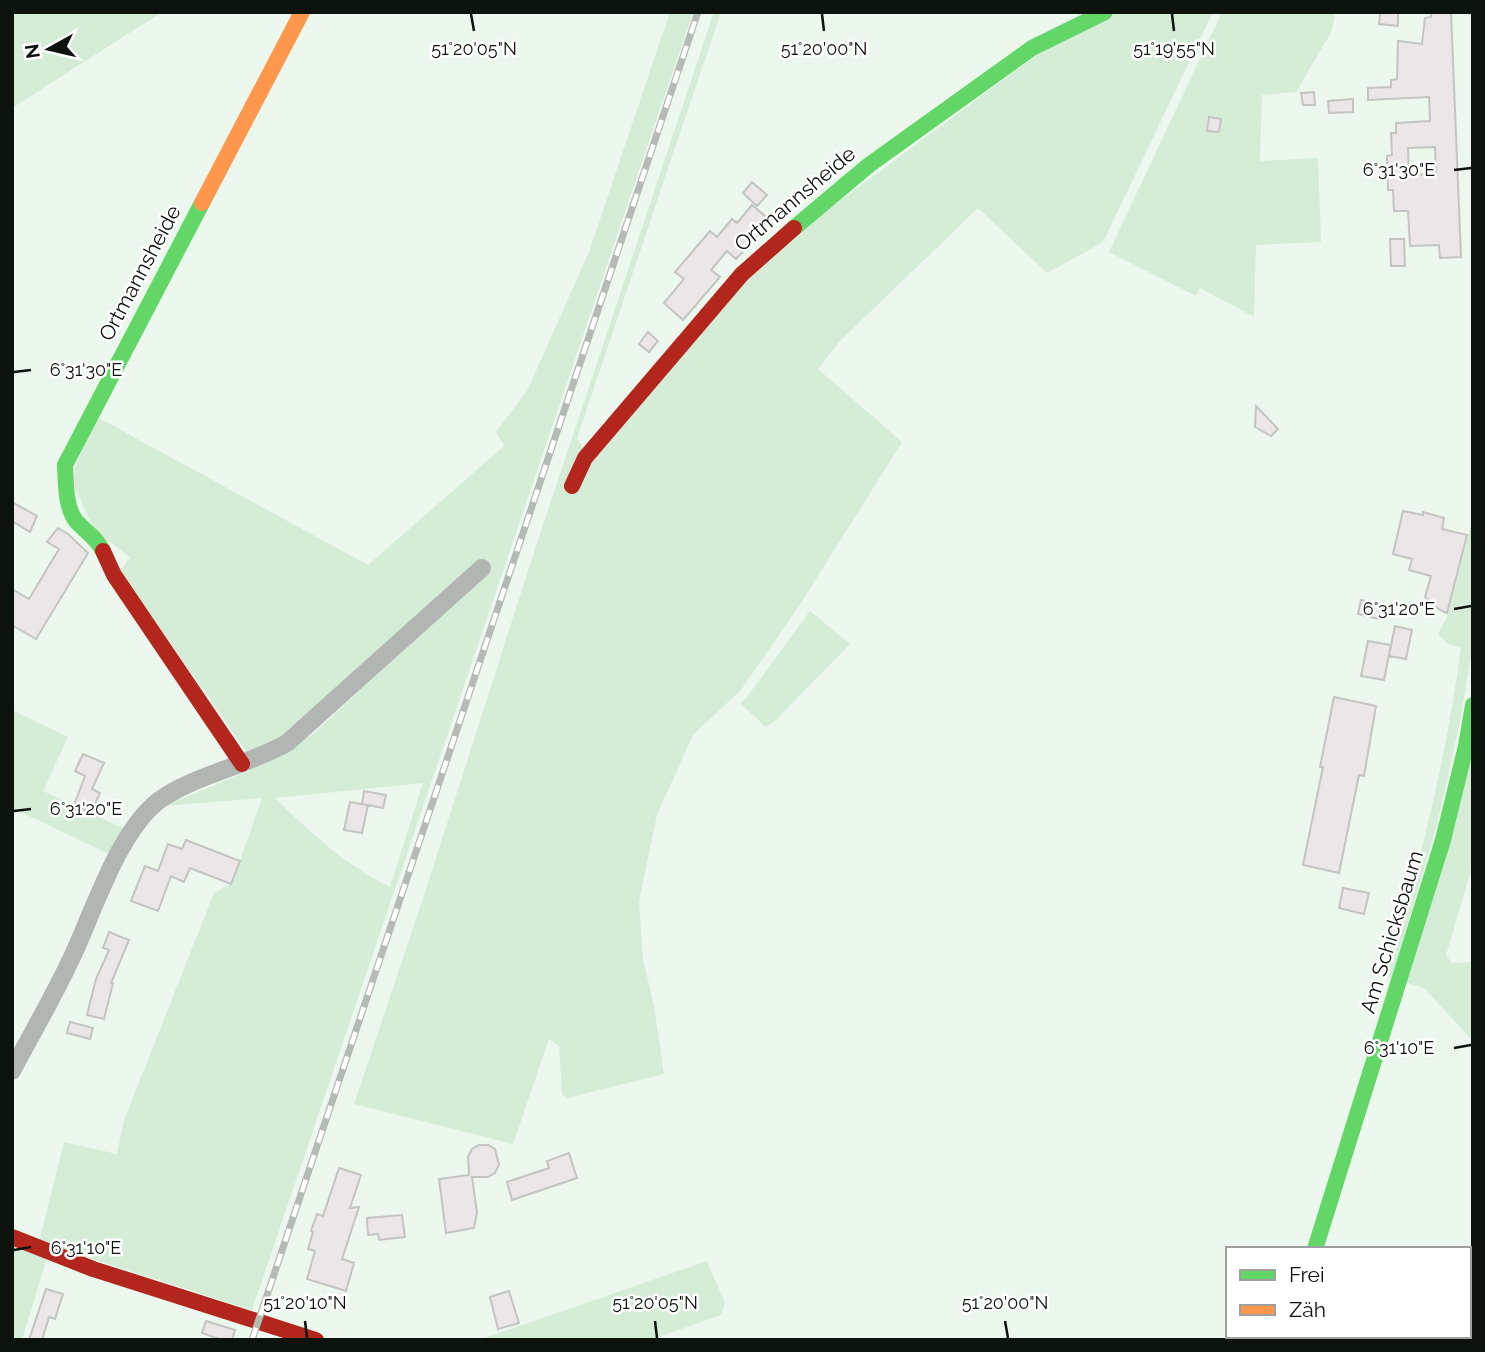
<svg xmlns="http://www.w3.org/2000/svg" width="1485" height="1352" font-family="Raleway,sans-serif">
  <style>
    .green { fill: #d5edd7; fill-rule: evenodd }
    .building { fill: #ebe6e7; stroke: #c4c4c2; stroke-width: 2; fill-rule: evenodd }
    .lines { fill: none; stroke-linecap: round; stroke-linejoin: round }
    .street { stroke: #b2b6b2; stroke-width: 18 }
    .fast { stroke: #63d668; stroke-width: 16 }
    .slow { stroke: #ff974d; stroke-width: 16 }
    .jam { stroke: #b3261e; stroke-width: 16 }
    .rail-casing { stroke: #b4bbb5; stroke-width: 7 }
    .rail { stroke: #fff; stroke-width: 4.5; stroke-dasharray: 13; stroke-linecap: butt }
    .ticks { fill: none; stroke: #0c120c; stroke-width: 2.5 }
    .labels { text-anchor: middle; stroke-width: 5; stroke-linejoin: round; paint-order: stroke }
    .street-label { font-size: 21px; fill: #0c120c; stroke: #fff }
    .ticks-label { font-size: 18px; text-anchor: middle; fill: #0c120c; stroke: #fff; stroke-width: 5; stroke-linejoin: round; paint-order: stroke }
  </style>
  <rect width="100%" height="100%" fill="#ecf7ed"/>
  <!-- green -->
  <path class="green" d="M 12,12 L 162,12 L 12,108 Z
    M 670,12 L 693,12 L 252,1310 L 39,1242 L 64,1142 L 117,1154 L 124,1120 L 214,893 L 232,883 L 262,798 L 164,806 L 265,764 L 313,734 L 487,573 L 297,727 L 249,756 L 120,571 L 130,557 L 95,531 L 75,488 L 73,474 L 95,416 L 368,565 L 504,446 L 496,432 L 527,391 L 589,252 ZM 423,783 L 390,887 C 345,865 310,832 275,798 Z
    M 714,12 L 721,12 L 577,438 L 585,451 L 586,469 L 748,279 L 810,223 L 1037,55 L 1086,27 L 1121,12 L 1213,12 L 1103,242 L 1047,273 L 978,208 L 839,342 L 818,369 L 902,442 L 801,603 L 741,690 L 693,735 L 657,815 L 639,901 L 643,959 L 654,1006 L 664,1074 L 567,1098 L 562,1094 L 559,1046 L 549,1039 L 513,1144 L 354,1104 L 427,886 L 536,546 Z
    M 1222,12 L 1335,12 L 1332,31 L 1296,92 L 1262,95 L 1260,161 L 1318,158 L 1321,242 L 1256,245 L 1254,317 L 1200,288 L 1196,296 L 1109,252 Z
    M 1471,525 L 1473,525 L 1473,645 L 1460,721 L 1437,824 L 1392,978 L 1384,975 C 1421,864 1445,763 1461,648 L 1447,643 L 1438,634 L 1447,617 Z
    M 810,611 L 850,644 L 774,722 L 766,727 L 740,703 L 747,697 Z
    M 12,710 L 68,737 L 43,791 L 125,829 L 111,855 L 12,808 Z
    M 1473,743 L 1473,864 L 1446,955 L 1452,963 L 1473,962 L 1473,1041 L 1424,988 L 1407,983 Z
    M 12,1246 L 47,1258 L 22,1340 L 12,1340 Z
    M 707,1261 L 725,1303 L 721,1315 L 650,1340 L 479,1340 Z"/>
  <!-- building -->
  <path class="building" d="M 1380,12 L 1398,12 L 1398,26 L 1379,24 Z
    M 1431,12 L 1451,12 L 1461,257 L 1440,258 L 1439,245 L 1410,246 L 1408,211 L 1394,211 L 1393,190 L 1388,190 L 1387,156 L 1392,155 L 1391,133 L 1396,133 L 1396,123 L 1430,121 L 1429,97 L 1368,100 L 1368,88 L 1391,87 L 1391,80 L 1397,79 L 1398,41 L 1422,44 L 1425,18 L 1431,17 ZM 1435,147 L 1436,174 L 1409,175 L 1408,148 Z
    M 1314,92 L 1315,105 L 1303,105 L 1301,93 Z
    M 1353,99 L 1353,112 L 1329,113 L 1328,101 Z
    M 1209,117 L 1221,119 L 1219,132 L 1207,131 Z
    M 752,182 L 767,195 L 757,206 L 743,193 Z
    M 752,205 L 771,221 L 736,259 L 727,251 L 711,270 L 720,277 L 683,320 L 664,303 L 684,279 L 675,272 L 710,231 L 717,237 L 732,219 L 737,223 Z
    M 1390,239 L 1404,239 L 1405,266 L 1391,266 Z
    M 648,332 L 658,341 L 649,352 L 639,344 Z
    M 1256,406 L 1278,429 L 1271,436 L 1255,427 Z
    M 12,502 L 37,516 L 30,532 L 12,521 Z
    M 1403,511 L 1423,515 L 1423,512 L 1444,518 L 1442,529 L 1467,535 L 1447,613 L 1440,610 L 1425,597 L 1431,576 L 1409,570 L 1412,559 L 1393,554 Z
    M 58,528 L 68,534 L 88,553 L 36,639 L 12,625 L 12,589 L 29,599 L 59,549 L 47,542 Z
    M 1361,600 L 1382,604 L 1379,619 L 1358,614 Z
    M 1395,626 L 1412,630 L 1406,659 L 1389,656 Z
    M 1368,641 L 1391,645 L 1384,680 L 1361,676 Z
    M 1334,697 L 1376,706 L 1364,776 L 1359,775 L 1339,873 L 1303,865 L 1323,767 L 1320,767 Z
    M 83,754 L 104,763 L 92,789 L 100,793 L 91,813 L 74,805 L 85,776 L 75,771 Z
    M 364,791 L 386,795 L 383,808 L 362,804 Z
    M 350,802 L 368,805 L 362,833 L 344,830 Z
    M 186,840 L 240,861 L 231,884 L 190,868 L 184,882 L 171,876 L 158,911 L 131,901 L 145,866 L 158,871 L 168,844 L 182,849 Z
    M 1343,888 L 1369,893 L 1364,914 L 1339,908 Z
    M 109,932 L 129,940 L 111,983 L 113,983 L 104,1019 L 87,1015 L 96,979 L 109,950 L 103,948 Z
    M 70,1022 L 93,1028 L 90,1039 L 67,1033 Z
    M 479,1145 L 488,1145 L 495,1149 L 499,1165 L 495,1173 L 488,1177 L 472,1177 L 477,1213 L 474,1228 L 446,1233 L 439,1179 L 469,1175 L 468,1157 L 472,1149 Z
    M 569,1153 L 577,1178 L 512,1200 L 507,1182 L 549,1168 L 547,1161 Z
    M 339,1168 L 361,1175 L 350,1208 L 359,1207 L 342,1259 L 354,1263 L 346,1291 L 307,1279 L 315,1251 L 308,1249 L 313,1232 L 311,1231 L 317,1214 L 323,1216 Z
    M 402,1215 L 405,1237 L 379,1240 L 378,1234 L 368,1235 L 367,1218 Z
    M 46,1289 L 63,1294 L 55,1319 L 49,1317 L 42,1340 L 29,1340 Z
    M 509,1291 L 519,1323 L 498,1329 L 490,1297 Z
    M 206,1321 L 235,1330 L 232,1340 L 222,1340 L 202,1333 Z"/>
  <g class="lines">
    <!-- street -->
    <path class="street" d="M 12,1071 C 32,1033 54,996 72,957 C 94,911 120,825 164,797 C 202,773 248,765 287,743 L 482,568"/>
    <!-- fast -->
    <path class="fast" d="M 794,228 L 869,165 L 1032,48 L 1105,12
      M 103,551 C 97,538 86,532 76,521 C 65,507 66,482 65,465 L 202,203
      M 1315,1249 L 1443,840 L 1466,746 L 1473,705"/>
    <!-- slow -->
    <path class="slow" d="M 202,203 L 302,12
      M 1286,1340 L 1288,1336"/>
    <!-- jam -->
    <path class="jam" d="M 572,486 L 585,458 L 742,274 L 794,228
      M 103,551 L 114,575 L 242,764
      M 12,1237 L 93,1269 L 316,1340"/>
    <!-- rail casing -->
    <g class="rail-casing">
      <path id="rail" d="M 252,1340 L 698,12"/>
    </g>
    <!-- rail -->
    <use href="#rail" class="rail"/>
  </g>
  <!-- ticks -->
  <path class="ticks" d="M 471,14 L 474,31M 822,14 L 824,31M 1172,14 L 1174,31M 1454,170 L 1471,168M 14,372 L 31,370M 1454,609 L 1471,606M 14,811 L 31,809M 1454,1048 L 1471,1045M 14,1250 L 31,1247M 305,1321 L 307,1338M 655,1321 L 657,1338M 1005,1321 L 1008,1338"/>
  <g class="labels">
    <!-- street labels -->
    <g class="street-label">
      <text transform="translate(795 199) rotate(-40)" y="7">Ortmannsheide</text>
      <text transform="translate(140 273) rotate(-62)" y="7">Ortmannsheide</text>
      <text transform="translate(1392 932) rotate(-73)" y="7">Am Schicksbaum</text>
    </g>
  </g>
  <g class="ticks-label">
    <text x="474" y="55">51°20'05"N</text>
    <text x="824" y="55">51°20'00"N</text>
    <text x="1174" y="55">51°19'55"N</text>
    <text x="1399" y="176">6°31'30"E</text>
    <text x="86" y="376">6°31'30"E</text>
    <text x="1399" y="615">6°31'20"E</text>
    <text x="86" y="815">6°31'20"E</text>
    <text x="1399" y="1054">6°31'10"E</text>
    <text x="86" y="1254">6°31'10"E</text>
    <text x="305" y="1309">51°20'10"N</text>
    <text x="655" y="1309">51°20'05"N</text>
    <text x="1005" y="1309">51°20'00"N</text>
  </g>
  <!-- border -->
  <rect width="1485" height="1352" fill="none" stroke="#0c120c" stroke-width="28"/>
  <!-- legend -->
  <rect x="1226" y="1247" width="245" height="91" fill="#ffffff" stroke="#9ea09e" stroke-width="2"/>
  <rect x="1240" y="1270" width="35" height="10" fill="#63d668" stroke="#9ea09e" stroke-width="2"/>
  <text x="1289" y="1282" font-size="21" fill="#0c120c">Frei</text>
  <rect x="1240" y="1305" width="35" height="10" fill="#ff974d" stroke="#9ea09e" stroke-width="2"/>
  <text x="1289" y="1317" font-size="21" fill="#0c120c">Zäh</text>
  <!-- north arrow -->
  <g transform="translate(49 49) rotate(262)" stroke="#ffffff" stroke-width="5" paint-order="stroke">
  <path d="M0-5L12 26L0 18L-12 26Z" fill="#0c120c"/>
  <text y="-10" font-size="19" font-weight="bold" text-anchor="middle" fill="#0c120c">N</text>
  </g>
</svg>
